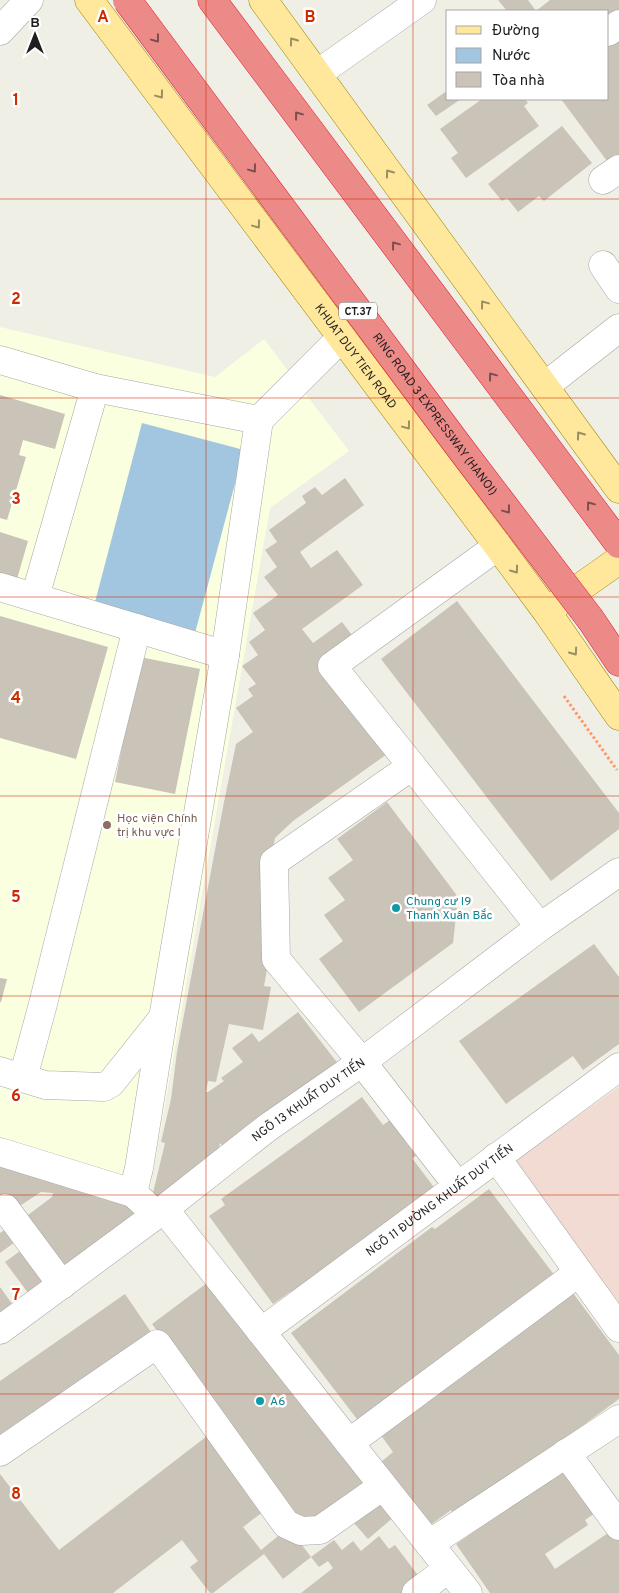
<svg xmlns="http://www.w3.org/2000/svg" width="619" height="1593" font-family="Overpass,sans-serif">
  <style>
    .commercial { fill: #f2dbd3 }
    .education { fill: #f9ffdf }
    .water { fill: #a3c6e0 }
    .building { fill: #c9c3b8 }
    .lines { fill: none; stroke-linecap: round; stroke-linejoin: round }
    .minor-casing { stroke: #a6a6a6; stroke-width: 29 }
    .major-casing { stroke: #9a8600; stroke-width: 29 }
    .highway-casing { stroke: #e51b38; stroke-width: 29 }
    .path { stroke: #ff9667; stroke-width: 3; stroke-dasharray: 2.5 2.5; stroke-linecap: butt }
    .minor { stroke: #fff; stroke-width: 28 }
    .major { stroke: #ffe89b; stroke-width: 28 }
    .highway { stroke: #ec8a88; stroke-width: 28 }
    .highway-bridge-casing { stroke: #e51b38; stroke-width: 29; stroke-linecap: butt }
    .highway-bridge { stroke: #ec8a88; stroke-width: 28 }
    .oneway { stroke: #7b4f4e }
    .oneway2 { stroke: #9a8e63 }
    .grid { fill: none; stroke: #ce2a00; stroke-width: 1; stroke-opacity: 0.55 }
    .education-dot { fill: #8d6e63; stroke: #fff; stroke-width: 2 }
    .culture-dot { fill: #0f9aa8; stroke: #fff; stroke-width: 2 }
    .labels { text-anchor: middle; stroke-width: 5; stroke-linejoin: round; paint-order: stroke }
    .shield { fill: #fff; stroke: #626262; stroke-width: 1 }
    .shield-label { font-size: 11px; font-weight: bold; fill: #1f1f1f }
    .street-label { font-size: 12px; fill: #1f1f1f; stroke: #fff }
    .education-label { font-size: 12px; fill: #785e54; stroke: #fff; text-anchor: start }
    .culture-label { font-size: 12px; fill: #0d838f; stroke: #fff; text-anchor: start }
    .grid-label { font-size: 16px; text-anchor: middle; font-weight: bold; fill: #ce2a00; stroke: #fff; stroke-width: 5; stroke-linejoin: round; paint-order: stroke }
  </style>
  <rect width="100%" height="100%" fill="#f0efe5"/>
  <!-- commercial -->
  <path class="commercial" d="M 619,1087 L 619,1307 L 514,1161 Z"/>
  <!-- education -->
  <path class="education" d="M 0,327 L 215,377 L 264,339 L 349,451 L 270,508 L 150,1190 L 0,1143 Z"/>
  <!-- water -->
  <path class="water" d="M 142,423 L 244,450 L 195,633 L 94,606 Z"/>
  <!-- building -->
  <path class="building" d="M 498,0 L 528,0 L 536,11 L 550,0 L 619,0 L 619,15 L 608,23 L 608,11 L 507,11 Z
    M 619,35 L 619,159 L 610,165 L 561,99 L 608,99 L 608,43 Z
    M 448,90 L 448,99 L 461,99 L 436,116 L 427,105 Z
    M 482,99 L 525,99 L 528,103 L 524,106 L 539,126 L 466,178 L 451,158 L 458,153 L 440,129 Z
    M 562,126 L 592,163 L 544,201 L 539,196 L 518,212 L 507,198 L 502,201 L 488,184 Z
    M 0,395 L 65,414 L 55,449 L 23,440 L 19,455 L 26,457 L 7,520 L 0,518 Z
    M 345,478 L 364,505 L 300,552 L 311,568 L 337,550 L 363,585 L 302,629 L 313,643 L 342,622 L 355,639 L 324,662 L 390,752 L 293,821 L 275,838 L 263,901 L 272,942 L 264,986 L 271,987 L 263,1030 L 229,1024 L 216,1082 L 208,1081 L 206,1092 L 208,1092 L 224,1081 L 221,1078 L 243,1062 L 232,1048 L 252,1033 L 259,1042 L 298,1012 L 339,1065 L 228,1152 L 220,1143 L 218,1154 L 211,1153 L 208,1163 L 161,1200 L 152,1197 L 165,1143 L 161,1142 L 171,1099 L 177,1052 L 224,802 L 236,744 L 253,732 L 236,708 L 253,696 L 248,689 L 256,684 L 242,666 L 258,655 L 249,642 L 265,630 L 253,613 L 278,595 L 264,577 L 277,567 L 265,550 L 277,542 L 269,530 L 306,503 L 302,496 L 315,487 L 322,495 Z
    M 0,532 L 28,541 L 17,579 L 0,574 Z
    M 457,601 L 619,813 L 619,829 L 551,881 L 381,659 Z
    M 0,616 L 108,647 L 76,759 L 0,738 Z
    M 140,657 L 200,669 L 175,794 L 115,782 Z
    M 387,802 L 458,897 L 453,943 L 359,1012 L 319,959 L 343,941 L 324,915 L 345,900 L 328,878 L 353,860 L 337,839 Z
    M 594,944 L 619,977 L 619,1044 L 583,1070 L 573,1056 L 506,1104 L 459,1041 Z
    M 0,978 L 7,979 L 1,1002 L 0,1002 Z
    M 362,1097 L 383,1125 L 390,1120 L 416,1156 L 412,1158 L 439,1194 L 294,1299 L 290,1292 L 273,1304 L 209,1216 L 225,1205 L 221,1199 Z
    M 8,1155 L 21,1174 L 26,1171 L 133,1195 L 136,1216 L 59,1278 L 24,1218 L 52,1197 L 53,1193 L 41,1192 L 9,1213 L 0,1206 L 0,1161 Z
    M 489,1189 L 555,1276 L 360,1423 L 291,1333 L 432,1227 L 435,1229 Z
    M 13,1224 L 22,1237 L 0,1253 L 0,1233 Z
    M 27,1246 L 54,1282 L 32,1298 L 5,1262 Z
    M 215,1277 L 367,1479 L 304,1526 L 152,1324 Z
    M 0,1287 L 15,1308 L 0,1314 Z
    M 573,1293 L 619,1355 L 619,1399 L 456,1518 L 451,1510 L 429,1526 L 381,1462 L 393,1452 L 380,1434 Z
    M 125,1294 L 153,1335 L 0,1442 L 0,1381 Z
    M 211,1433 L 268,1508 L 243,1527 L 261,1550 L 283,1532 L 292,1532 L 311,1557 L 283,1579 L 264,1554 L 213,1593 L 210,1593 L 190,1567 L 198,1561 L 182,1540 L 113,1593 L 0,1593 L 0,1474 L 59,1550 Z
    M 568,1468 L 598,1511 L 585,1520 L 588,1525 L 545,1554 L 555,1569 L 614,1529 L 619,1537 L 619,1593 L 490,1593 L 456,1544 Z
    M 381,1501 L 395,1516 L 368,1539 L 354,1523 Z
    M 379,1536 L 389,1549 L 395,1545 L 423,1582 L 409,1593 L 301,1593 L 333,1568 L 328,1561 L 319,1567 L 311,1557 L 334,1540 L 342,1550 L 353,1541 L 361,1551 Z"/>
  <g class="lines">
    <!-- minor casing -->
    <g class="minor-casing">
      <g id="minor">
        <path d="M 0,31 L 29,0"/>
        <path d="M 608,32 L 619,24"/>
        <path d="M 317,74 L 422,0"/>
        <path d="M 603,180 L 619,169"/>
        <path d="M 603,265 L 619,289"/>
        <path d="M 0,360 L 95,388 L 259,420 L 341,338"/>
        <path d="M 545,386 L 619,328"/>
        <path d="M 0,587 L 225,655"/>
        <path d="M 35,597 L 95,388"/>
        <path d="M 412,766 L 540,927"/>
        <path d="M 0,1071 L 45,1085 L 104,1087 L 111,1083 L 162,1019"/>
        <path d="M 23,1078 L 43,1004 L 137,628"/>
        <path d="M 0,1152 L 133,1193 L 146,1205"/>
        <path d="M 496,1157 L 619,1328"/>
        <path d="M 458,1186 L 362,1062 L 276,959 L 274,862 L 412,766 L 332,666 L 498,546"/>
        <path d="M 133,1193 L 139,1168 L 163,1018 L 225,655 L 259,420"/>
        <path d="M 5,1208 L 62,1285"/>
        <path d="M 164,1209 L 468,1593"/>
        <path id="s1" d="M 0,1330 L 164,1209 L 267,1128 L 362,1062 L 540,927 L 619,872"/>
        <path id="s2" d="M 261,1332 L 619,1067"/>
        <path d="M 349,1443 L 578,1273"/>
        <path d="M 0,1452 L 157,1344 L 286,1524 L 301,1531 L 320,1530 L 383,1486"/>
        <path d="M 566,1453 L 619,1526"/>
        <path d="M 429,1544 L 619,1419"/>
        <path d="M 416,1593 L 448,1569"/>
      </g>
    </g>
    <!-- major casing -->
    <g class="major-casing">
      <g id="major">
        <path id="s3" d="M 89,0 L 498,546 L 547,612 L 619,716"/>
        <path d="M 263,0 L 619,489"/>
        <path d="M 551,608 L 619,560"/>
      </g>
    </g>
    <!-- highway casing -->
    <g class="highway-casing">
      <path id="highway" d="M 212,0 L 619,544
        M 591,620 L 619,662"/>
    </g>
    <!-- path -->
    <path class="path" d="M 564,696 L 617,770"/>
    <!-- minor -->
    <use href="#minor" class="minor"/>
    <!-- major -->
    <use href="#major" class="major"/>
    <!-- highway -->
    <use href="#highway" class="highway"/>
    <!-- highway-bridge casing -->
    <g class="highway-bridge-casing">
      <g id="highway-bridge">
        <path id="s4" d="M 127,0 L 457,444 L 591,620"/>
      </g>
    </g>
    <!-- highway-bridge -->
    <use href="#highway-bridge" class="highway-bridge"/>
  </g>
  <!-- one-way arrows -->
  <defs><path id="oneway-chevron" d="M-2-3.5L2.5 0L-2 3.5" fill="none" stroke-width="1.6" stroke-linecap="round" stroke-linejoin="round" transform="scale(1.25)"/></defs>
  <g class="oneway">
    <use href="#oneway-chevron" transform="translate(156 39) rotate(53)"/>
    <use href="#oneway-chevron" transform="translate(298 115) rotate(-127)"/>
    <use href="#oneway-chevron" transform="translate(253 169) rotate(53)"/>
    <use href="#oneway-chevron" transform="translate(395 245) rotate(-127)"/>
    <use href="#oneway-chevron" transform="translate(492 376) rotate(-127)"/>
    <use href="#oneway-chevron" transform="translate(590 505) rotate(-127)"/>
    <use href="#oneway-chevron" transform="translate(507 510) rotate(53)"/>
  </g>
  <g class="oneway2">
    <use href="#oneway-chevron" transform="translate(293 41) rotate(-126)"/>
    <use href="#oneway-chevron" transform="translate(160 95) rotate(53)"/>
    <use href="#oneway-chevron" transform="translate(389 173) rotate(-126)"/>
    <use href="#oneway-chevron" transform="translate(257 225) rotate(53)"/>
    <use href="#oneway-chevron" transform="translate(484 304) rotate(-127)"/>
    <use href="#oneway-chevron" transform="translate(407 426) rotate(53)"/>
    <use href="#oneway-chevron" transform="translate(580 435) rotate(-126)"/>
    <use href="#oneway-chevron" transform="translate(515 570) rotate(54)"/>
    <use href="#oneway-chevron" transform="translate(574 652) rotate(55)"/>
  </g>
  <!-- grid -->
  <path class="grid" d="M 206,0 L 206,1593M 413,0 L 413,1593M 0,199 L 619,199M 0,398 L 619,398M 0,597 L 619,597M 0,796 L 619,796M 0,996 L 619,996M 0,1195 L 619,1195M 0,1394 L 619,1394"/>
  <!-- markers -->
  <circle class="education-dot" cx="107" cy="825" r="5"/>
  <g class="culture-dot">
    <circle cx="396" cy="908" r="5"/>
    <circle cx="260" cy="1401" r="5"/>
  </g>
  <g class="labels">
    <!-- shield labels -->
    <rect class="shield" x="339" y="302.5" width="38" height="17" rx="4"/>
    <g class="shield-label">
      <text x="358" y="315">CT.37</text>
    </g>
    <!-- street labels -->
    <g class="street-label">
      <text dy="4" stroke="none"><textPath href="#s3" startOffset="445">KHUAT DUY TIEN ROAD</textPath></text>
      <text dy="4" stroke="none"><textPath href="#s4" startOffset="516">RING ROAD 3 EXPRESSWAY (HANOI)</textPath></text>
      <text dy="4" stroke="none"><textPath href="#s1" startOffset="385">NGÕ 13 KHUẤT DUY TIẾN</textPath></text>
      <text dy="4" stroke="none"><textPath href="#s2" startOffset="222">NGÕ 11 ĐƯỜNG KHUẤT DUY TIẾN</textPath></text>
    </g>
    <!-- education labels -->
    <g class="education-label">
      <text x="117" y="822">Học viện Chính<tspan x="117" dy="14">trị khu vực I</tspan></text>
    </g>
    <!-- culture labels -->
    <g class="culture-label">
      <text x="406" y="905">Chung cư I9<tspan x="406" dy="14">Thanh Xuân Bắc</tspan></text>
      <text x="270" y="1405">A6</text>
    </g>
  </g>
  <g class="grid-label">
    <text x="103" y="22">A</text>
    <text x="310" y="22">B</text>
    <text x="16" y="105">1</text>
    <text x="16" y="304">2</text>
    <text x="16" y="504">3</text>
    <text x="16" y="703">4</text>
    <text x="16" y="902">5</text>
    <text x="16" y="1101">6</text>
    <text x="16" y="1300">7</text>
    <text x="16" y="1499">8</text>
  </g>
  <!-- legend -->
  <rect x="446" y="10" width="162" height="90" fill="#ffffff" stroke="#a5a5a5"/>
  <rect x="456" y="26" width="25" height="8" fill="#ffe89b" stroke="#a5a5a5"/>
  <text x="492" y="35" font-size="15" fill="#1f1f1f">Đường</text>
  <rect x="456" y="48" width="25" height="15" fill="#a3c6e0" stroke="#a5a5a5"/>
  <text x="492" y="60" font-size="15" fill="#1f1f1f">Nước</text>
  <rect x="456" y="72" width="25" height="15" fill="#c9c3b8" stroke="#a5a5a5"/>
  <text x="492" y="85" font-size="15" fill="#1f1f1f">Tòa nhà</text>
  <!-- north arrow -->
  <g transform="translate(35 35)" stroke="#ffffff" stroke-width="4" paint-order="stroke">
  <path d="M0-4L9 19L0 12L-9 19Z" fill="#1f1f1f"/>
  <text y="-8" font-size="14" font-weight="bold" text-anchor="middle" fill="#1f1f1f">B</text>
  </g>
</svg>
